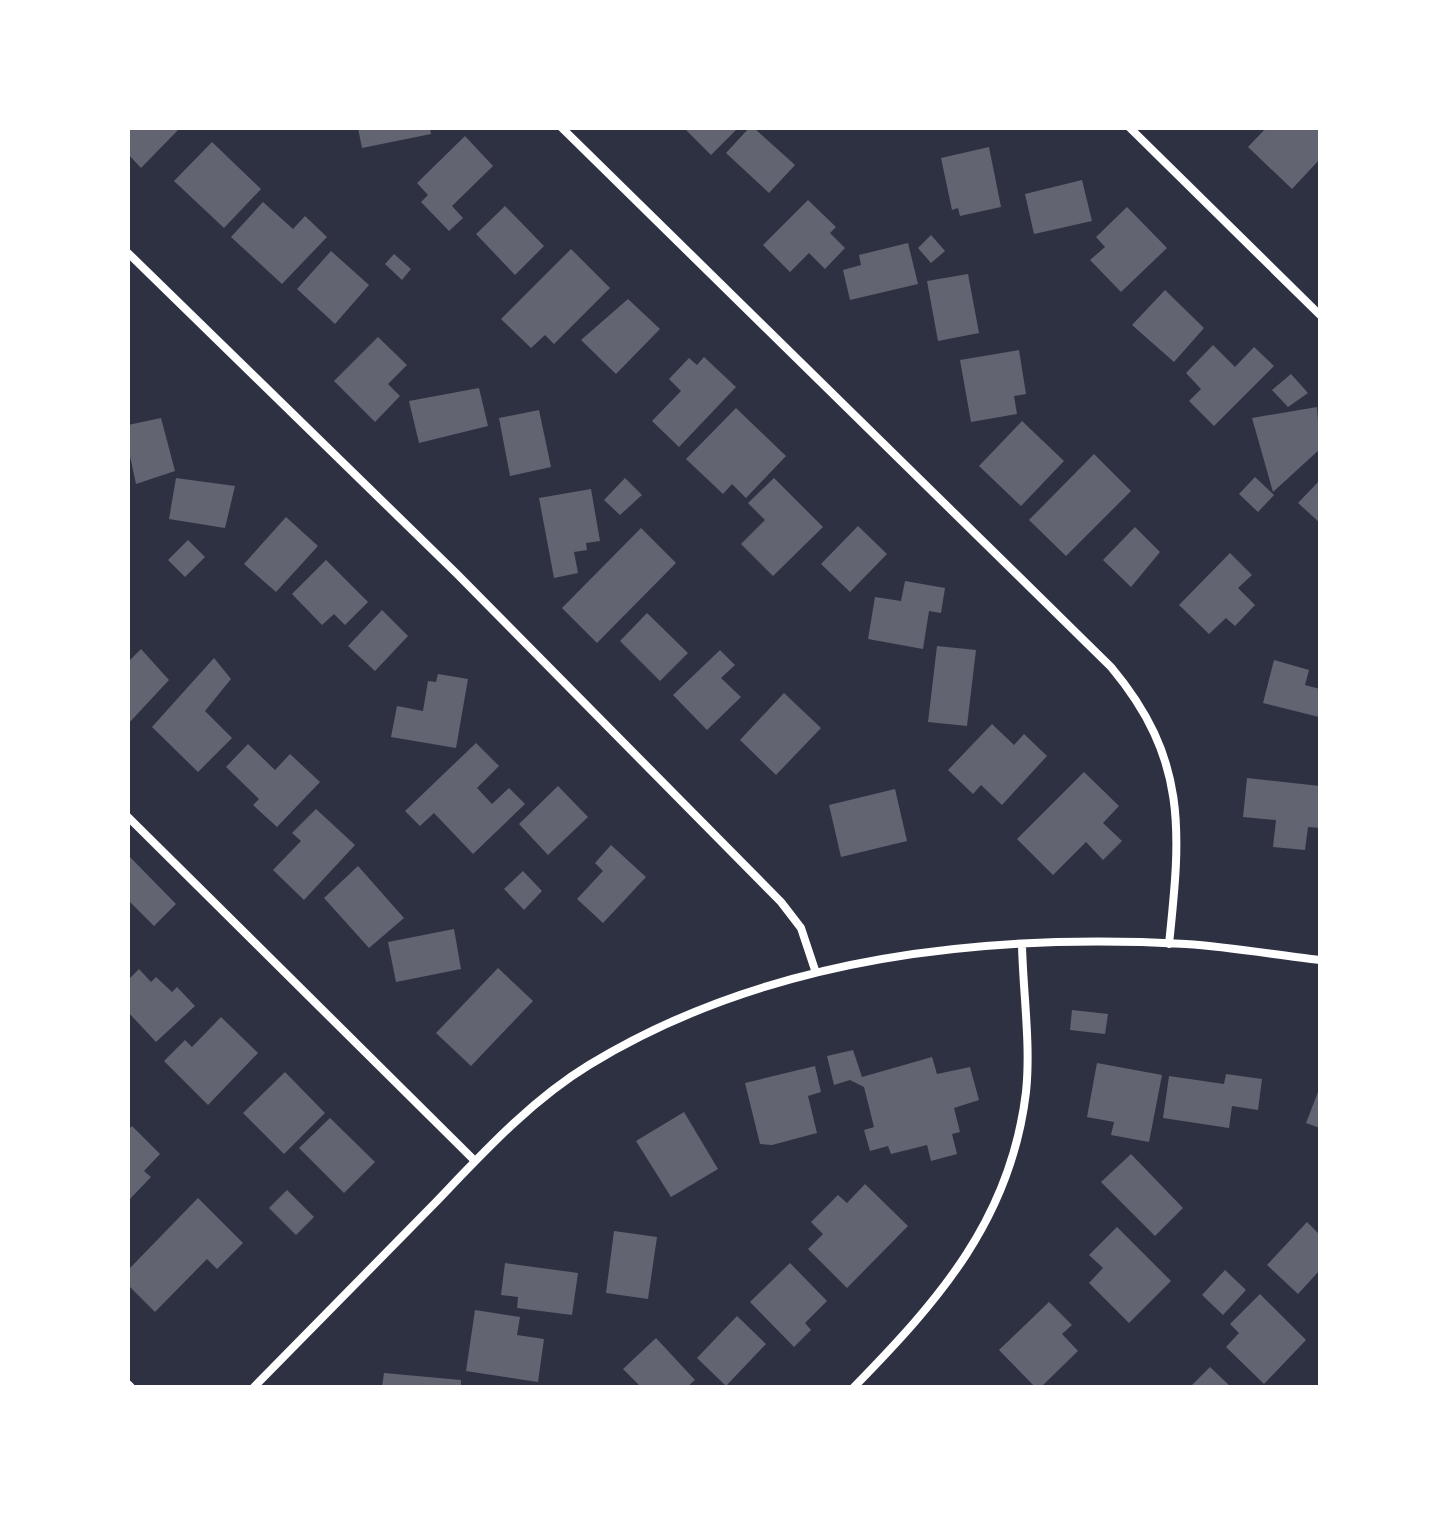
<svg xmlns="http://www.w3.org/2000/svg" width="1448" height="1515" font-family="Arial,sans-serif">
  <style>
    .building { fill: #626471 }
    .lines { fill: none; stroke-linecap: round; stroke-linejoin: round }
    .minor { stroke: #fff; stroke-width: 8 }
  </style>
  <rect width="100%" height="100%" fill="#2d3142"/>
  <!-- building -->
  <path class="building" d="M 128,128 L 180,128 L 141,168 L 128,154 Z
    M 358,128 L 430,128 L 431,134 L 362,148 Z
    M 684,128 L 738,128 L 711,155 Z
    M 749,128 L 754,128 L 795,165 L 769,193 L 726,153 Z
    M 1266,128 L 1320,128 L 1320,159 L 1292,189 L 1248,147 Z
    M 465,136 L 493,166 L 452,206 L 463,218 L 449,231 L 421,202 L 428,195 L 417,183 Z
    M 212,142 L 261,189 L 224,228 L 174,181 Z
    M 989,147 L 1001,207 L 960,216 L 958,208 L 952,210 L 941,158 Z
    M 1082,180 L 1092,221 L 1034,234 L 1025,194 Z
    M 808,200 L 836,227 L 830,233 L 845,248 L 825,269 L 809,253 L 790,272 L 763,245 Z
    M 263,202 L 293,229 L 305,216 L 327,237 L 282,284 L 231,237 Z
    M 505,206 L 544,246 L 515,275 L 476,234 Z
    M 1127,207 L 1167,248 L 1121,292 L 1090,260 L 1105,247 L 1096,237 Z
    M 931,235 L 945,251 L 931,263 L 918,248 Z
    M 908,243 L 918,284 L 850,300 L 843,270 L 861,265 L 859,255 Z
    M 571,249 L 610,288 L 554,344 L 545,335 L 531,348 L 501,319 Z
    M 331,251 L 369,285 L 335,324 L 297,289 Z
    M 394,254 L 411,269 L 402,280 L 385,264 Z
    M 968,274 L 979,333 L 938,341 L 927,281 Z
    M 1165,290 L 1204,328 L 1174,362 L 1132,325 Z
    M 628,299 L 660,329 L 616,374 L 581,340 Z
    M 378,337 L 407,365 L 388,384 L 400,396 L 375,422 L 334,381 Z
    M 1213,345 L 1235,367 L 1254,347 L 1274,366 L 1214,426 L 1189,401 L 1201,389 L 1186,373 Z
    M 1019,350 L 1026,394 L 1014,396 L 1017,414 L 971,422 L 960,360 Z
    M 704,357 L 736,387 L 679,447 L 652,421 L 681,391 L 669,379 L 689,358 L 697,365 Z
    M 1291,374 L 1308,393 L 1288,407 L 1272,390 Z
    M 479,388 L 488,426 L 419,443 L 409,401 Z
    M 1317,407 L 1320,449 L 1273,492 L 1252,418 Z
    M 736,408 L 786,456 L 746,498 L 732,484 L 723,494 L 686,459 Z
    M 539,410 L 551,467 L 510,476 L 499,418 Z
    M 161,418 L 175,471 L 136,484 L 128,447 L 128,425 Z
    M 1022,421 L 1064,461 L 1021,506 L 979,466 Z
    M 1094,454 L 1131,491 L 1066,556 L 1029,520 Z
    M 1255,477 L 1274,495 L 1258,512 L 1239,494 Z
    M 176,478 L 235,486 L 225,528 L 169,519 Z
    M 625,478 L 642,495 L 620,515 L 604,500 Z
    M 774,478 L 823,527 L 773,576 L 741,544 L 765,520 L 748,503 Z
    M 1320,480 L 1320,523 L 1298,503 Z
    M 591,489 L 600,541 L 586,543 L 587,550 L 574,552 L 578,573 L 554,578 L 539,498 Z
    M 286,517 L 318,546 L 276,592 L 244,564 Z
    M 858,526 L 887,554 L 850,592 L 821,564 Z
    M 1135,527 L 1160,552 L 1131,587 L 1103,560 Z
    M 641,528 L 676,563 L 597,643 L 562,608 Z
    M 188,540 L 205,557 L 185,577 L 168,560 Z
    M 1230,553 L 1252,575 L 1238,588 L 1255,605 L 1235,626 L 1226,618 L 1209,634 L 1179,605 Z
    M 326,560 L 368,602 L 345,625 L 334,614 L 322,625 L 292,594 Z
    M 905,581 L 945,588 L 941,613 L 929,611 L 923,649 L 868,639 L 875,597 L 901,601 Z
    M 382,610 L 408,636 L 375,671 L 348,646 Z
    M 647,613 L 688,653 L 660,681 L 620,641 Z
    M 937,646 L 976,650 L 967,726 L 928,722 Z
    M 141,649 L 169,680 L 128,724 L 128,662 Z
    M 720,650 L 735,665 L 721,678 L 741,697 L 707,730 L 673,695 Z
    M 214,658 L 231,679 L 205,711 L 232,738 L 198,772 L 152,727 Z
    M 1274,660 L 1309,670 L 1305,685 L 1320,689 L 1319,717 L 1263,703 Z
    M 438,674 L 468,679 L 456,748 L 391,737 L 397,706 L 423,711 L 428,681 L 436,682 Z
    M 784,693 L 821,728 L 776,775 L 740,740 Z
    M 992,724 L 1014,745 L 1024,734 L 1047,756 L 1002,805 L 981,785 L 973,794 L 948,770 Z
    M 476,743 L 499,766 L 477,788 L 492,804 L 509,788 L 525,804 L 473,854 L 434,813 L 420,826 L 405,811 Z
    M 248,744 L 275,770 L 290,754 L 320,782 L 277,827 L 253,805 L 259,799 L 226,767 Z
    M 1084,772 L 1119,806 L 1103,823 L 1122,841 L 1103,860 L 1086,842 L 1053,875 L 1017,839 Z
    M 1247,778 L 1320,786 L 1320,828 L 1308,827 L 1305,850 L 1273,847 L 1276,820 L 1243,817 Z
    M 558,786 L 588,817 L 548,855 L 519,824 Z
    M 895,789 L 907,841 L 841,857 L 829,805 Z
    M 316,809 L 355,845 L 304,900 L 273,870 L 301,841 L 292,833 Z
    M 611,845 L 646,877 L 603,923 L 577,899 L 603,871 L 595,863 Z
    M 128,855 L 176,904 L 154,926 L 128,900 Z
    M 358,866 L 404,918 L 369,948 L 324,898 Z
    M 523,871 L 542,891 L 524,910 L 504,889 Z
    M 454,929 L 461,969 L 396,982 L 388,942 Z
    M 498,968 L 533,1001 L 471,1066 L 436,1033 Z
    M 139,969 L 151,982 L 156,977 L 172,992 L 177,987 L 195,1006 L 156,1042 L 128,1012 L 128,980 Z
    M 1072,1010 L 1108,1014 L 1105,1034 L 1070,1030 Z
    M 221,1017 L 258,1053 L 208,1105 L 164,1061 L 185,1040 L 192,1047 Z
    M 853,1050 L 862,1077 L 932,1057 L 937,1074 L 970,1067 L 979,1100 L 954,1108 L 960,1132 L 952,1134 L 957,1154 L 931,1161 L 927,1145 L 891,1154 L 888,1146 L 870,1151 L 864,1130 L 874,1127 L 864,1087 L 850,1080 L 834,1085 L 827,1056 Z
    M 1097,1063 L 1162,1075 L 1149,1142 L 1111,1135 L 1114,1122 L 1087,1117 Z
    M 815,1066 L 821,1092 L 808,1096 L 817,1133 L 772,1145 L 760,1144 L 745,1083 Z
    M 285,1072 L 325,1113 L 284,1154 L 243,1113 Z
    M 1226,1074 L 1262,1079 L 1258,1110 L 1232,1106 L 1229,1128 L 1163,1118 L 1169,1076 L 1224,1084 Z
    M 1320,1087 L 1320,1128 L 1306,1123 Z
    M 684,1112 L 718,1169 L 671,1197 L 636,1141 Z
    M 330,1118 L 375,1162 L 344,1193 L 299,1148 Z
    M 132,1126 L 160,1154 L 144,1171 L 151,1177 L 128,1201 L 128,1130 Z
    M 1131,1154 L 1183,1208 L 1155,1236 L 1101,1182 Z
    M 865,1184 L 908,1226 L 847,1288 L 808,1249 L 823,1234 L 811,1222 L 838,1195 L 847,1203 Z
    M 287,1190 L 314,1217 L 296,1235 L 269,1208 Z
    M 198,1198 L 243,1243 L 217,1269 L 207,1259 L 155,1312 L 128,1285 L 128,1270 Z
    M 1307,1222 L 1320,1235 L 1320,1270 L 1298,1294 L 1267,1265 Z
    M 1117,1227 L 1171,1281 L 1129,1323 L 1089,1283 L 1103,1268 L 1089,1255 Z
    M 614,1231 L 657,1237 L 648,1299 L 606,1293 Z
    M 505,1263 L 578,1273 L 572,1315 L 517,1308 L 518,1297 L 501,1295 Z
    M 790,1263 L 827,1301 L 805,1323 L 811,1330 L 794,1347 L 750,1302 Z
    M 1225,1270 L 1246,1290 L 1223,1315 L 1202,1295 Z
    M 1260,1294 L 1306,1340 L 1264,1384 L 1226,1347 L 1239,1333 L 1230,1324 Z
    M 1049,1302 L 1072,1325 L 1062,1334 L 1078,1351 L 1041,1387 L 1035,1387 L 999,1350 Z
    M 475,1310 L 520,1317 L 517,1335 L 544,1339 L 538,1382 L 466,1371 Z
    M 737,1316 L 766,1344 L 726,1386 L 697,1358 Z
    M 656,1338 L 695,1380 L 687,1387 L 641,1387 L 623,1369 Z
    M 1210,1367 L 1231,1387 L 1190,1387 Z
    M 384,1373 L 461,1380 L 461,1387 L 382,1387 Z"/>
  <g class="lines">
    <!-- minor -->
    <path class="minor" d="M 562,128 L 1111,667 C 1188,759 1181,831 1169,944
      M 1130,128 L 1320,315
      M 128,253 L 456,573 L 781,902 L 801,928 L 815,970
      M 128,817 L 475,1161
      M 128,1384 L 131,1387
      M 254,1387 C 314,1326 374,1265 434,1204 C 482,1154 530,1101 589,1065 C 766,957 983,933 1186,944 C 1231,947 1276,955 1320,960
      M 854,1387 C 939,1300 1011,1219 1026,1092 C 1031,1045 1023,992 1022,945"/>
  </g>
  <!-- border -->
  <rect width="1448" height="1515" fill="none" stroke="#ffffff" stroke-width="260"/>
</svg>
